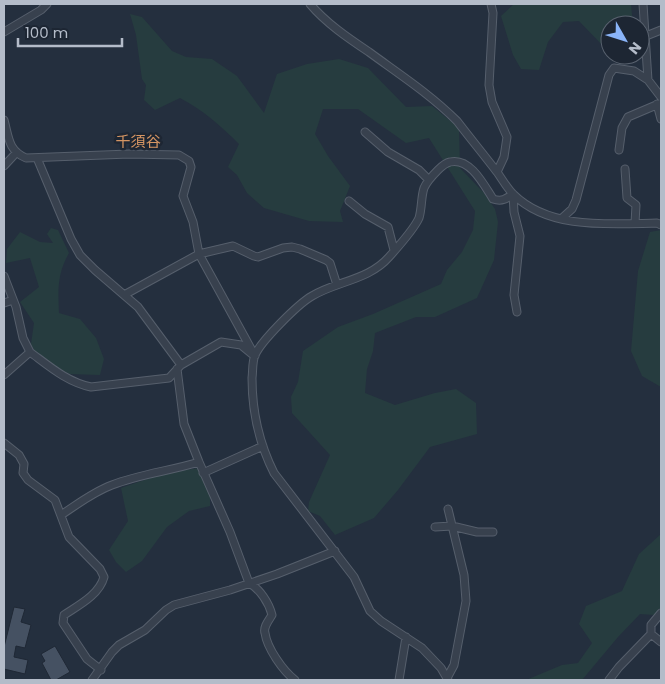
<svg xmlns="http://www.w3.org/2000/svg" width="665" height="684" font-family="Poppins,'Noto Sans JP',sans-serif">
  <style>
    .green { fill: #263c3f }
    .building { fill: #455162; stroke: #1f2835 }
    .lines { fill: none; stroke-linecap: round; stroke-linejoin: round }
    .minor-casing { stroke: #565f6c; stroke-width: 9 }
    .minor { stroke: #38414e; stroke-width: 7 }
    .labels { text-anchor: middle; stroke-width: 5; stroke-linejoin: round; paint-order: stroke }
    .neighbourhood-label { font-size: 15px; fill: #d59563; stroke: #1d2633 }
  </style>
  <rect width="100%" height="100%" fill="#242f3e"/>
  <!-- green -->
  <path class="green" d="M 514,4 L 631,4 L 633,25 L 610,25 L 610,47 L 605,48 L 579,21 L 563,22 L 548,42 L 539,70 L 521,69 L 513,55 L 501,16 Z
    M 130,14 L 142,17 L 172,51 L 186,57 L 212,59 L 237,76 L 264,113 L 277,74 L 307,64 L 339,59 L 368,68 L 406,107 L 432,106 L 459,128 L 460,168 L 484,193 L 495,209 L 498,222 L 494,260 L 477,298 L 435,317 L 416,317 L 375,333 L 373,351 L 367,369 L 365,393 L 395,405 L 435,393 L 456,389 L 476,403 L 477,434 L 430,447 L 398,490 L 374,518 L 335,535 L 320,516 L 308,511 L 309,502 L 330,455 L 292,413 L 291,397 L 298,382 L 303,351 L 338,327 L 373,314 L 441,284 L 447,270 L 462,252 L 473,230 L 475,211 L 429,138 L 406,143 L 358,109 L 323,109 L 315,134 L 328,156 L 350,186 L 340,211 L 343,222 L 309,221 L 264,208 L 247,193 L 237,175 L 228,167 L 239,144 C 221,126 203,110 180,98 L 155,110 L 144,100 L 146,85 L 142,79 L 136,35 Z
    M 51,228 L 58,230 L 69,253 C 57,274 58,290 59,313 L 80,319 L 96,338 L 104,359 L 100,375 L 70,374 L 38,359 L 31,344 L 34,323 L 20,302 L 39,287 L 30,258 L 6,263 L 7,249 L 20,232 L 40,242 L 53,243 L 47,234 Z
    M 661,230 L 661,387 L 642,376 L 631,351 L 638,271 L 650,232 Z
    M 200,468 L 210,491 L 210,506 L 189,511 L 167,527 L 142,561 L 126,572 L 116,562 L 109,550 L 128,521 L 121,488 L 168,472 Z
    M 661,534 L 661,607 L 655,615 L 640,614 L 618,637 L 582,680 L 526,680 L 562,665 L 578,663 L 592,643 L 579,624 L 586,606 L 622,591 L 639,554 Z"/>
  <!-- building -->
  <path class="building" d="M 14,607 L 25,609 L 21,622 L 31,625 L 25,648 L 16,646 L 14,657 L 28,660 L 25,674 L 4,669 L 4,647 Z
    M 55,646 L 70,672 L 56,680 L 51,680 L 42,663 L 45,661 L 41,654 Z"/>
  <g class="lines">
    <!-- minor casing -->
    <g class="minor-casing">
      <path id="minor" d="M 310,4 C 326,23 348,38 369,52 C 399,74 430,94 457,121 C 470,138 484,155 497,172 C 502,179 507,188 513,194 C 549,230 610,224 657,223 L 661,225
        M 491,4 L 493,13 L 489,85 L 492,102 L 507,137 L 504,157 L 497,172
        M 643,4 L 648,80 L 661,97
        M 4,32 L 41,10 L 47,4
        M 646,36 L 661,30
        M 657,104 L 661,119
        M 4,120 C 9,138 8,150 26,158 L 129,154 L 179,155 L 189,161 L 191,167 L 183,196 L 193,222 L 199,254 L 255,356
        M 365,132 L 388,152 L 419,170 L 429,180
        M 619,150 L 622,128 L 628,117 L 661,103
        M 37,158 L 71,239 L 80,255 L 95,270 L 138,307 L 181,365
        M 4,166 L 16,153
        M 625,169 L 627,198 L 636,205 L 635,223
        M 513,194 L 514,212 L 520,236 L 514,295 L 517,312
        M 349,201 L 365,214 L 388,227 L 394,250
        M 561,219 L 572,209 L 576,200 L 609,75 L 614,68 L 634,71 L 648,80
        M 4,276 L 16,307 L 23,338 L 30,352 L 4,375
        M 124,295 L 199,254 L 233,246 L 254,256 L 258,257 L 283,248 L 292,247 L 300,249 L 326,260 L 330,263 L 337,285
        M 4,303 L 13,300
        M 30,352 C 49,366 67,382 91,387 L 169,378 L 181,365 L 221,342 L 241,345 L 252,354
        M 177,369 L 184,424 L 199,462 L 230,532 L 249,583 C 260,589 269,603 272,615 C 269,620 263,627 265,633 C 267,648 283,671 295,680
        M 4,443 L 19,455 L 24,464 L 23,473 L 28,480 L 55,500 L 69,537 L 100,569 L 104,577 C 99,595 79,605 64,615 L 63,623 L 87,659 L 101,670
        M 203,473 L 263,446
        M 61,515 C 78,504 93,492 112,485 C 140,474 170,471 199,462
        M 435,527 L 452,526 L 477,532 L 493,532
        M 661,613 L 651,625 L 651,634 L 661,642
        M 447,678 L 454,665 L 466,601 L 464,575 L 448,509
        M 92,680 L 112,652 L 119,645 L 145,630 L 166,610 L 174,605 L 230,590 L 277,574 L 335,551
        M 399,680 L 406,637
        M 448,680 L 441,668 L 422,648 L 381,621 L 370,611 L 354,577 L 274,473 C 259,443 252,411 252,378 C 253,371 252,362 255,355 C 261,341 298,304 312,296 C 337,281 369,280 389,257 C 398,247 414,229 419,218 C 422,208 421,197 424,188 C 427,181 433,175 438,170 C 442,166 445,163 450,162 C 470,157 484,185 493,199 C 502,202 506,199 513,194
        M 609,680 L 619,667 L 651,634"/>
    </g>
    <!-- minor -->
    <use href="#minor" class="minor"/>
  </g>
  <g class="labels">
    <!-- neighbourhood labels -->
    <g class="neighbourhood-label">
      <text x="138" y="147">千須谷</text>
    </g>
  </g>
  <!-- border -->
  <rect width="665" height="684" fill="none" stroke="#b4bcc9" stroke-width="10"/>
  <!-- north arrow -->
  <g transform="translate(625 40) rotate(129)"><circle r="24" fill="#1d2633" stroke="#59626f"/>
  <path d="M0-4L9 19L0 12L-9 19Z" fill="#8ab4f8"/>
  <text y="-8" font-size="14" font-weight="bold" text-anchor="middle" fill="#b4bcc9">N</text>
  </g>
  <!-- scale -->
  <path d="M18 38v8h104v-8" fill="none" stroke="#b4bcc9" stroke-width="2.5"/>
  <text x="25" y="38" font-size="15" fill="#b4bcc9" stroke="#1d2633" stroke-width="4" paint-order="stroke">100 m</text>
</svg>
